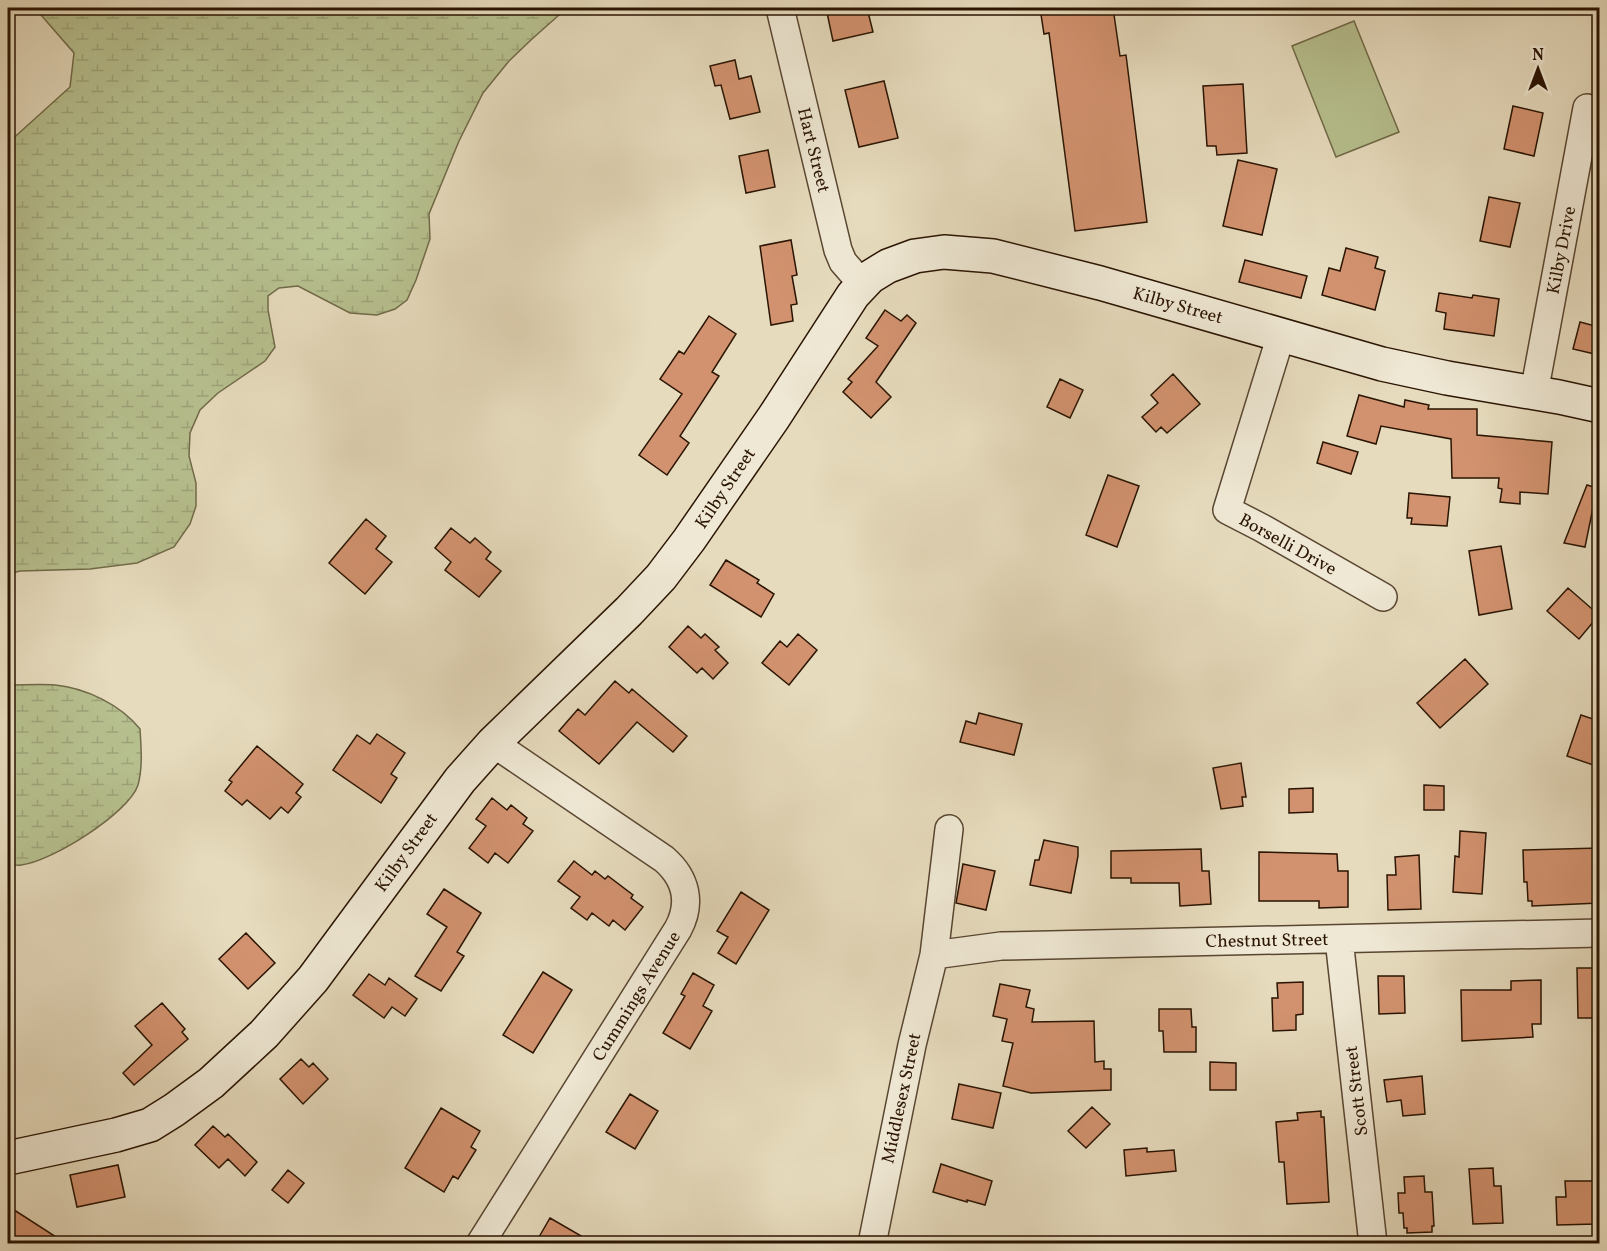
<svg xmlns="http://www.w3.org/2000/svg" width="1607" height="1251" font-family="Vollkorn,serif">
  <style>
    .wetland { fill: url(#wetland-marsh); stroke: #706a48; stroke-width: 1.5 }
    .park { fill: #b7c08f; stroke: #706a48; stroke-width: 1.5 }
    .building { fill: #d2926f; stroke: #2a1402; stroke-width: 1.5 }
    .lines { fill: none; stroke-linecap: round; stroke-linejoin: round }
    .street-casing { stroke: #594631; stroke-width: 30 }
    .secondary-casing { stroke: #2a1402; stroke-width: 36 }
    .street { stroke: #efe8d4; stroke-width: 27 }
    .secondary { stroke: #efe8d4; stroke-width: 33 }
    .labels { text-anchor: middle; stroke-width: 5; stroke-linejoin: round; paint-order: stroke }
    .street-label { font-size: 18px; fill: #2a1402; stroke: #efe8d4 }
  </style>
  <defs>
    <pattern id="wetland-marsh" width="20" height="14" patternUnits="userSpaceOnUse" patternTransform="scale(1.5)"><rect width="20" height="14" fill="#b7c08f"/><path d="M1 5h8M5 5V1M11 12h8M15 12V8" fill="none" stroke="#9ea47a"/></pattern>
  </defs>
  <rect width="100%" height="100%" fill="#e6dbbd"/>
  <filter id="stains"><feTurbulence type="fractalNoise" baseFrequency=".00333" numOctaves="4"/><feColorMatrix values="0 0 0 0 .2 0 0 0 0 .09 0 0 0 0 .02 0 0 0 .5 -.17"/></filter>
  <radialGradient id="worn" r=".72"><stop offset=".6" stop-color="#630" stop-opacity="0"/><stop offset="1" stop-color="#630" stop-opacity=".3"/></radialGradient>
  <!-- wetland -->
  <path class="wetland" d="M 35,8 L 571,8 L 559,15 L 532,39 L 509,61 L 483,93 L 459,141 L 429,214 L 430,239 L 416,280 L 407,300 L 395,309 L 377,315 L 350,313 L 298,286 L 279,288 L 268,296 L 268,310 L 275,347 L 265,361 L 218,393 L 200,410 L 190,433 L 189,456 L 196,483 L 196,506 L 190,524 L 174,547 L 137,563 L 90,569 L 20,571 L 8,574 L 8,143 L 70,87 L 74,53 Z
    M 8,685 C 24,685 40,684 55,685 C 86,688 121,705 140,729 C 141,747 143,767 138,785 C 129,813 51,862 21,865 C 17,866 12,864 8,864 Z"/>
  <!-- park -->
  <path class="park" d="M 1354,21 L 1399,132 L 1336,157 L 1292,46 Z"/>
  <!-- building -->
  <path class="building" d="M 826,8 L 867,8 L 873,32 L 833,41 Z
    M 1040,8 L 1113,8 L 1120,56 L 1126,55 L 1147,222 L 1075,231 L 1049,33 L 1044,34 Z
    M 735,60 L 739,79 L 751,76 L 760,112 L 730,119 L 721,85 L 715,86 L 710,66 Z
    M 884,81 L 898,138 L 859,147 L 845,90 Z
    M 1243,84 L 1247,153 L 1217,155 L 1216,146 L 1207,146 L 1203,86 Z
    M 1513,106 L 1543,113 L 1534,156 L 1504,149 Z
    M 768,150 L 775,187 L 746,193 L 739,156 Z
    M 1238,160 L 1277,169 L 1262,235 L 1223,226 Z
    M 1489,197 L 1520,203 L 1510,247 L 1480,241 Z
    M 791,240 L 797,275 L 792,276 L 797,304 L 791,305 L 793,321 L 771,325 L 760,246 Z
    M 1346,248 L 1378,257 L 1375,268 L 1385,271 L 1375,310 L 1322,295 L 1329,268 L 1340,271 Z
    M 1245,260 L 1307,276 L 1301,298 L 1239,282 Z
    M 1439,293 L 1472,298 L 1473,295 L 1499,299 L 1494,336 L 1444,329 L 1446,313 L 1436,311 Z
    M 885,310 L 901,321 L 907,315 L 916,323 L 876,382 L 891,397 L 871,418 L 843,392 L 852,382 L 848,379 L 878,346 L 866,338 Z
    M 709,316 L 736,334 L 712,372 L 719,376 L 680,436 L 689,443 L 667,475 L 639,455 L 682,394 L 660,379 L 679,351 L 684,354 Z
    M 1580,322 L 1599,327 L 1599,355 L 1573,349 Z
    M 1173,374 L 1200,404 L 1167,433 L 1161,427 L 1156,432 L 1142,417 L 1158,403 L 1151,395 Z
    M 1060,379 L 1083,390 L 1070,418 L 1047,407 Z
    M 1359,395 L 1404,407 L 1405,400 L 1429,405 L 1428,409 L 1477,409 L 1477,435 L 1552,442 L 1548,494 L 1520,492 L 1520,504 L 1500,502 L 1502,489 L 1498,488 L 1499,478 L 1452,478 L 1451,439 L 1381,426 L 1376,444 L 1347,436 Z
    M 1323,442 L 1358,452 L 1351,474 L 1317,463 Z
    M 1108,475 L 1139,486 L 1117,547 L 1086,535 Z
    M 1587,485 L 1597,488 L 1585,547 L 1564,543 Z
    M 1409,493 L 1450,497 L 1447,526 L 1411,524 L 1412,518 L 1407,518 Z
    M 366,519 L 386,536 L 376,549 L 392,562 L 365,594 L 329,563 Z
    M 451,528 L 470,543 L 475,538 L 491,552 L 486,559 L 501,571 L 479,597 L 445,570 L 451,562 L 435,548 Z
    M 1501,546 L 1512,609 L 1479,615 L 1469,551 Z
    M 726,560 L 759,580 L 757,583 L 774,594 L 761,617 L 710,585 Z
    M 1568,588 L 1599,615 L 1579,639 L 1547,611 Z
    M 688,626 L 701,638 L 705,634 L 719,647 L 715,650 L 728,663 L 713,679 L 702,668 L 697,673 L 669,647 Z
    M 798,634 L 817,650 L 789,685 L 762,663 L 780,641 L 787,647 Z
    M 1465,659 L 1488,684 L 1440,728 L 1417,703 Z
    M 615,681 L 629,693 L 632,689 L 687,736 L 673,752 L 637,722 L 599,764 L 559,731 L 578,709 L 585,715 Z
    M 979,713 L 1022,724 L 1014,755 L 960,742 L 966,721 L 976,724 Z
    M 1581,715 L 1599,721 L 1599,767 L 1567,756 Z
    M 377,734 L 405,753 L 391,774 L 397,778 L 381,803 L 333,770 L 357,735 L 370,744 Z
    M 257,746 L 303,784 L 296,793 L 301,797 L 288,813 L 281,807 L 270,819 L 247,800 L 242,805 L 225,791 L 232,782 L 229,780 Z
    M 1241,763 L 1246,797 L 1242,797 L 1243,806 L 1221,809 L 1213,768 Z
    M 1424,785 L 1444,786 L 1444,810 L 1424,810 Z
    M 1313,788 L 1313,812 L 1289,813 L 1289,789 Z
    M 492,798 L 507,810 L 511,805 L 527,818 L 523,824 L 533,831 L 508,863 L 495,853 L 488,863 L 469,848 L 486,826 L 476,819 Z
    M 1460,831 L 1486,833 L 1482,894 L 1453,892 L 1455,856 L 1459,857 Z
    M 1044,840 L 1078,847 L 1078,856 L 1071,893 L 1030,885 L 1035,860 L 1039,860 Z
    M 1599,848 L 1599,903 L 1532,906 L 1532,901 L 1528,901 L 1527,882 L 1524,882 L 1523,850 Z
    M 1201,849 L 1202,871 L 1209,871 L 1211,904 L 1180,906 L 1179,883 L 1131,883 L 1131,878 L 1111,878 L 1111,851 Z
    M 1259,852 L 1337,854 L 1338,871 L 1348,871 L 1348,907 L 1319,908 L 1319,901 L 1259,901 Z
    M 1419,855 L 1421,909 L 1388,910 L 1387,875 L 1396,875 L 1395,857 Z
    M 574,861 L 592,875 L 595,871 L 605,879 L 608,876 L 633,895 L 631,898 L 643,907 L 625,930 L 613,920 L 609,926 L 592,913 L 587,920 L 571,908 L 580,897 L 558,881 Z
    M 963,864 L 995,871 L 986,910 L 956,903 Z
    M 444,889 L 481,913 L 457,952 L 464,956 L 441,991 L 415,976 L 447,927 L 427,914 Z
    M 741,892 L 769,910 L 736,964 L 718,953 L 728,937 L 717,931 Z
    M 246,933 L 275,963 L 248,989 L 219,959 Z
    M 1577,968 L 1599,968 L 1599,1018 L 1578,1018 Z
    M 543,972 L 572,990 L 533,1053 L 503,1035 Z
    M 693,973 L 714,985 L 703,1006 L 712,1011 L 690,1049 L 663,1033 L 685,996 L 681,994 Z
    M 369,974 L 385,985 L 389,978 L 417,999 L 405,1016 L 392,1007 L 384,1018 L 353,995 Z
    M 1378,976 L 1404,976 L 1405,1013 L 1379,1014 Z
    M 1541,980 L 1541,1024 L 1532,1024 L 1533,1037 L 1462,1041 L 1461,990 L 1511,990 L 1511,981 Z
    M 1303,982 L 1303,1014 L 1296,1015 L 1296,1030 L 1273,1031 L 1272,998 L 1278,998 L 1277,983 Z
    M 1000,984 L 1030,990 L 1026,1007 L 1034,1009 L 1032,1022 L 1094,1021 L 1095,1062 L 1104,1061 L 1104,1069 L 1111,1069 L 1111,1090 L 1031,1093 L 1003,1086 L 1013,1043 L 1002,1041 L 1007,1019 L 993,1016 Z
    M 162,1003 L 185,1029 L 182,1032 L 188,1039 L 134,1085 L 123,1073 L 152,1045 L 135,1026 Z
    M 1159,1009 L 1191,1009 L 1192,1027 L 1196,1027 L 1196,1052 L 1164,1052 L 1163,1031 L 1159,1031 Z
    M 301,1059 L 309,1067 L 313,1063 L 328,1079 L 303,1104 L 280,1079 Z
    M 1210,1062 L 1236,1063 L 1236,1090 L 1210,1090 Z
    M 1422,1076 L 1425,1114 L 1403,1116 L 1401,1100 L 1387,1102 L 1384,1080 Z
    M 959,1084 L 1001,1093 L 993,1128 L 952,1119 Z
    M 630,1094 L 658,1111 L 635,1149 L 606,1132 Z
    M 1092,1107 L 1110,1124 L 1086,1148 L 1068,1131 Z
    M 441,1108 L 480,1131 L 471,1147 L 476,1150 L 458,1179 L 453,1176 L 444,1192 L 405,1168 Z
    M 1321,1111 L 1321,1117 L 1324,1117 L 1329,1202 L 1287,1204 L 1284,1162 L 1279,1162 L 1276,1122 L 1298,1120 L 1297,1113 Z
    M 213,1126 L 225,1137 L 228,1134 L 257,1162 L 245,1176 L 228,1159 L 219,1168 L 195,1145 Z
    M 1147,1148 L 1147,1152 L 1174,1150 L 1176,1171 L 1126,1176 L 1124,1150 Z
    M 941,1164 L 992,1181 L 985,1205 L 967,1200 L 967,1202 L 933,1192 Z
    M 118,1165 L 125,1197 L 77,1207 L 70,1175 Z
    M 1493,1168 L 1494,1186 L 1501,1186 L 1503,1223 L 1473,1224 L 1469,1169 Z
    M 288,1170 L 304,1183 L 288,1203 L 272,1190 Z
    M 1424,1176 L 1425,1192 L 1432,1192 L 1434,1226 L 1432,1226 L 1432,1232 L 1407,1233 L 1407,1228 L 1404,1228 L 1403,1213 L 1399,1213 L 1398,1193 L 1405,1193 L 1404,1177 Z
    M 1565,1181 L 1594,1181 L 1596,1224 L 1557,1225 L 1556,1197 L 1566,1197 Z
    M 8,1206 L 67,1244 L 8,1244 Z
    M 550,1218 L 595,1244 L 535,1244 Z"/>
  <g class="lines">
    <!-- street casing -->
    <g class="street-casing">
      <path id="street" d="M 780,8 L 838,250 L 843,262 L 863,285
        M 1281,335 L 1227,510 L 1262,528 L 1383,597
        M 1534,393 L 1587,108
        M 1339,939 L 1373,1244
        M 934,955 L 1001,946 L 1600,933
        M 480,1244 L 678,929 C 692,903 686,878 664,859 L 493,743
        M 872,1244 L 912,1045 L 934,955 L 949,829"/>
    </g>
    <!-- secondary casing -->
    <g class="secondary-casing">
      <path id="secondary" d="M 8,1158 L 116,1135 L 150,1125 L 174,1110 L 211,1083 L 264,1034 L 313,979 L 460,780 L 493,743 L 629,611 L 661,577 L 689,540 L 774,417 L 853,295 L 870,277 L 888,266 L 915,256 L 944,252 L 993,256 L 1100,283 L 1382,364 L 1447,378 L 1559,397 L 1600,406"/>
    </g>
    <!-- street -->
    <use href="#street" class="street"/>
    <!-- secondary -->
    <use href="#secondary" class="secondary"/>
  </g>
  <g class="labels">
    <!-- street labels -->
    <g class="street-label">
      <text transform="translate(814 150) rotate(76)" y="6">Hart Street</text>
      <text transform="translate(1561 250) rotate(-79)" y="6">Kilby Drive</text>
      <text transform="translate(1178 305) rotate(16)" y="6">Kilby Street</text>
      <text transform="translate(725 488) rotate(-56)" y="6">Kilby Street</text>
      <text transform="translate(1288 544) rotate(29)" y="6">Borselli Drive</text>
      <text transform="translate(406 852) rotate(-54)" y="6">Kilby Street</text>
      <text transform="translate(1267 940) rotate(-1)" y="6">Chestnut Street</text>
      <text transform="translate(636 996) rotate(-58)" y="6">Cummings Avenue</text>
      <text transform="translate(1356 1091) rotate(-97)" y="6">Scott Street</text>
      <text transform="translate(901 1098) rotate(-78)" y="6">Middlesex Street</text>
    </g>
  </g>
  <!-- margin -->
  <rect width="1607" height="1251" fill="none" stroke="#e6dbbd" stroke-width="30"/>
  <rect x="9" y="9" width="1589" height="1233" fill="none" stroke="#2a1402" stroke-width="3"/>
  <rect x="15" y="15" width="1577" height="1221" fill="none" stroke="#2a1402" stroke-width="1.5"/>
  <!-- north arrow -->
  <g transform="translate(1538 69)" stroke="#efe8d4" stroke-width="4.5" paint-order="stroke">
  <path d="M0-4.5L10 22L0 15L-10 22Z" fill="#2a1402"/>
  <text y="-9" font-size="16" font-weight="bold" text-anchor="middle" fill="#2a1402">N</text>
  </g>
  <rect width="100%" height="100%" filter="url(#stains)"/>
  <rect width="100%" height="100%" fill="url(#worn)"/>
</svg>
